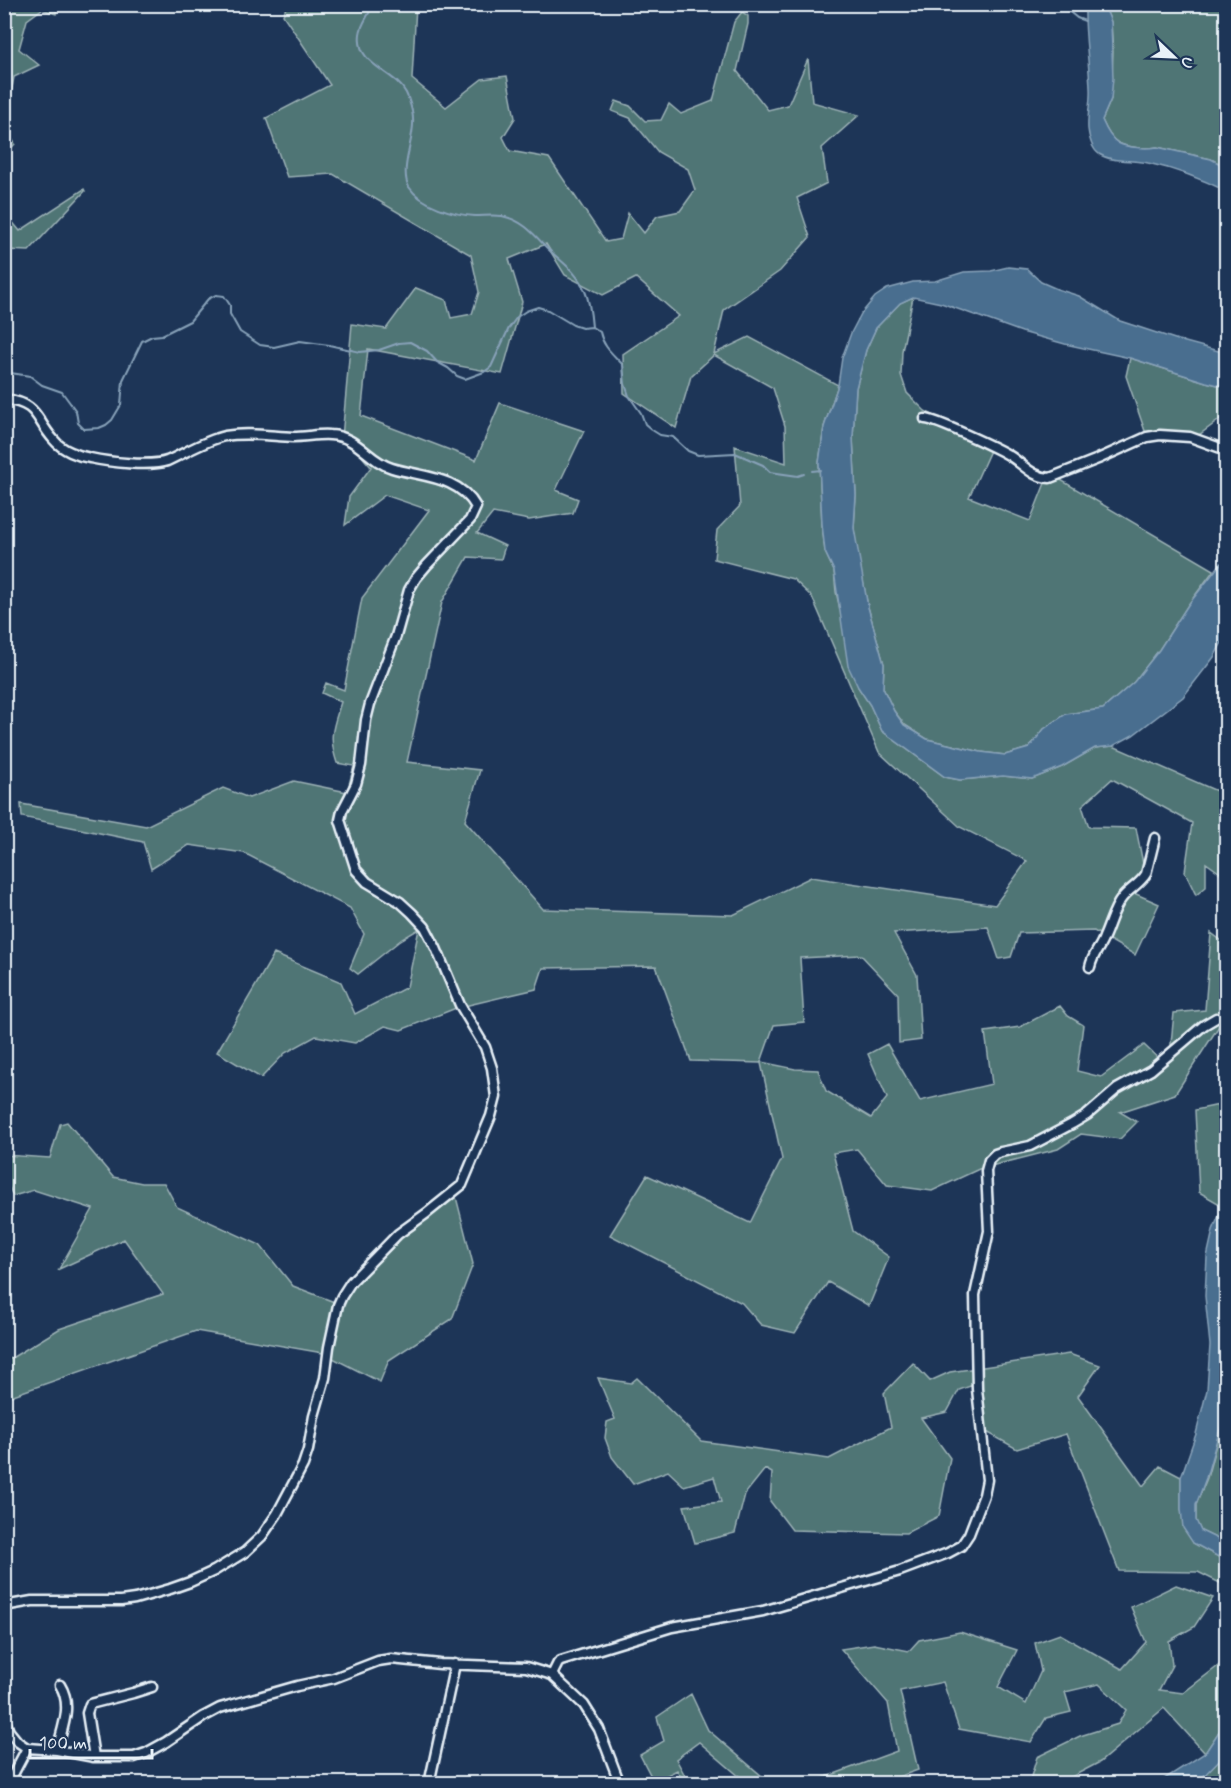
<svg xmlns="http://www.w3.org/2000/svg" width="1231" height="1788" font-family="Mynerve,sans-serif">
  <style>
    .green { fill: #507475; stroke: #9cb2b6; stroke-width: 1.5; fill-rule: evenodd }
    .water { fill: #486e8f; stroke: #88a2b9; stroke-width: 1.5 }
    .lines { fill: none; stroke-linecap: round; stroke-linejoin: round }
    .stream { stroke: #88a2b9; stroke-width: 2 }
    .minor-casing { stroke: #e8f1f8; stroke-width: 13 }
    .minor { stroke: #1d3557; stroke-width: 8 }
  </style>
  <rect width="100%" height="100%" fill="#1d3557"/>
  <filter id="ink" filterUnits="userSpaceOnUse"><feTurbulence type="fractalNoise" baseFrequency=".0167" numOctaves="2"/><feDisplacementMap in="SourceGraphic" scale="12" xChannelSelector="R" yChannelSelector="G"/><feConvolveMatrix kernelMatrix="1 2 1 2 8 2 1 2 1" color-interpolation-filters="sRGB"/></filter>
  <g filter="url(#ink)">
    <!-- green -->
    <path class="green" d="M 5,4 L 57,5 L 56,14 L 42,9 L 27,20 L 19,49 L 39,65 L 14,77 L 5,126 L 15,144 L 5,155 Z
      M 376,4 L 390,9 L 391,5 L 416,5 L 412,79 L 446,107 L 482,79 L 507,76 L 515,118 L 503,137 L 510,151 L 549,158 L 606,242 L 621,239 L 628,213 L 644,233 L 657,216 L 680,211 L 695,190 L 688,169 L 658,152 L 630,118 L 612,111 L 616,101 L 630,106 L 645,121 L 661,120 L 669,104 L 681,114 L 713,101 L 734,22 L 742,12 L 748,16 L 748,24 L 737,71 L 768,110 L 788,105 L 808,59 L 812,102 L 859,115 L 822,148 L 827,183 L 797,198 L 810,237 L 780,271 L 724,310 L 714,354 L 749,337 L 838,385 L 824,427 L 819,463 L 822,524 L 825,552 L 834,571 L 836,592 L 858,687 L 870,705 L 882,731 L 945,777 L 960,780 L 1003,776 L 1032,779 L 1062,767 L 1095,748 L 1113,746 L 1226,795 L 1226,877 L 1206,863 L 1206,887 L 1196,895 L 1185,872 L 1192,823 L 1112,779 L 1082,806 L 1089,827 L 1136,828 L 1145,874 L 1129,891 L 1159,904 L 1135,955 L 1094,931 L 1019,933 L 1011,957 L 999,959 L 988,927 L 894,933 L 917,975 L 921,1040 L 899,1043 L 898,994 L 861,955 L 800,958 L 804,1022 L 774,1025 L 761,1062 L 795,1069 L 818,1070 L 826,1091 L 871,1118 L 887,1098 L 868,1054 L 887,1044 L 920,1101 L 992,1084 L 985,1032 L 1020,1027 L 1060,1006 L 1068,1016 L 1083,1025 L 1077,1071 L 1101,1077 L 1144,1045 L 1161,1061 L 1170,1054 L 1174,1013 L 1205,1010 L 1211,933 L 1226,944 L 1226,1029 L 1219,1026 L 1175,1094 L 1120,1112 L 1137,1122 L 1120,1139 L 1081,1134 L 1058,1149 L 979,1169 L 932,1191 L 887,1185 L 857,1149 L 833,1153 L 853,1231 L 889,1257 L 869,1306 L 828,1282 L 795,1333 L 761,1325 L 742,1303 L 610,1235 L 647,1175 L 750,1223 L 782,1159 L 761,1063 L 691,1061 L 656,966 L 543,968 L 536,989 L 456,1008 L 401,1030 L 385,1026 L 355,1043 L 316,1036 L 285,1053 L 261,1078 L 217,1052 L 274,954 L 341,982 L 355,1014 L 407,987 L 419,929 L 402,939 L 358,974 L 350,968 L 364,934 L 350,908 L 244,853 L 189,845 L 151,869 L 143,842 L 22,817 L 21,804 L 146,826 L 223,788 L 249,798 L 294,781 L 347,792 L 354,766 L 337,763 C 328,736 333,728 341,702 L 322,693 L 326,683 L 344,690 L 362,598 L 429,510 L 385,495 L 345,525 L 349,497 L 371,467 L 353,446 L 342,438 L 352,324 L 386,329 L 416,288 L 446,300 L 451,318 L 472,314 L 479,292 L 471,255 L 333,174 L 287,177 L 266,118 L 330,85 L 283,15 L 287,5 ZM 546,244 L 565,275 L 603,295 L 636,278 L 679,316 L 623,354 L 624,393 L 676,428 L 691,376 L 714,355 L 773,388 L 785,426 L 786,463 L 735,446 L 740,506 L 717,530 L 714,559 L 793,579 L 812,597 L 879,752 L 960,827 L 1027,861 L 995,905 L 811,877 L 733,915 L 543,909 L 465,821 L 480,770 L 407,762 L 442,602 L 468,557 L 501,559 L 505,546 L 477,533 L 493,513 L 529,520 L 573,513 L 578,499 L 556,490 L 584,431 L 500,403 L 476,460 L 361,416 L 368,349 L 502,374 L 522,302 L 509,259 Z
      M 1104,5 L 1226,5 L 1226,167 L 1211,159 L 1157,147 C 1147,149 1128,148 1118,143 C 1111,139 1105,127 1102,120 L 1111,99 L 1113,52 L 1111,22 Z
      M 84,189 L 85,191 L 29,251 L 5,250 L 5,213 L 20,231 Z
      M 913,297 L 902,351 L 901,375 L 907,393 L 925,411 L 992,446 L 969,497 L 1030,521 L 1049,473 L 1214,570 L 1188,605 L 1159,650 L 1134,682 L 1103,709 L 1066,714 L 1044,729 L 1029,748 L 1005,755 L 981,752 L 927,739 L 905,725 L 894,711 L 883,688 L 884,664 L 868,607 L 856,546 L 854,528 L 856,495 L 853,437 L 856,388 L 866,350 L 876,328 L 900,303 Z
      M 1130,358 L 1206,382 L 1226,387 L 1226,415 L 1196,437 L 1146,434 L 1126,376 Z
      M 1226,1097 L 1226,1122 L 1220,1150 L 1226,1155 L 1226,1199 L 1223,1206 L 1199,1192 L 1195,1110 L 1219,1105 Z
      M 67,1122 L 113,1177 L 142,1183 L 164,1183 L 177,1207 L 260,1245 L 293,1286 L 337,1303 L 400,1230 L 455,1193 L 473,1264 L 452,1319 L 389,1360 L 380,1382 L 323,1353 L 196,1331 L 5,1398 L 5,1362 L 59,1329 L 163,1294 L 124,1239 L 59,1269 L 93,1209 L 34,1190 L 13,1196 L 5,1178 L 4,1155 L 50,1158 L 60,1124 Z
      M 1069,1354 L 1100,1365 L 1078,1396 L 1143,1486 L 1160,1466 L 1181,1477 L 1181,1509 L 1193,1543 L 1226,1561 L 1226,1586 L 1198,1572 L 1119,1571 L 1066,1434 L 1017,1449 L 976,1426 L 973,1385 L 959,1390 L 947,1412 L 921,1418 L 950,1458 L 939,1516 L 906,1533 L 792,1530 L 770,1501 L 772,1473 L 765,1469 L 745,1494 L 735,1533 L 695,1543 L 684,1506 L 721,1502 L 714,1477 L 684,1486 L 668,1471 L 633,1484 L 612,1457 L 605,1438 L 607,1422 L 615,1419 L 598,1378 L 631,1383 L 637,1378 L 701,1441 L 829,1459 L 891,1427 L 884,1393 L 913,1363 L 930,1381 L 950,1372 Z
      M 1226,1398 L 1226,1543 L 1201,1531 L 1196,1521 L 1196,1505 L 1207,1478 L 1225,1411 Z
      M 1176,1585 L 1213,1598 L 1194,1627 L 1169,1641 L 1172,1665 L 1159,1690 L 1183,1693 L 1226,1660 L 1226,1721 L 1205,1753 L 1164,1708 L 1100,1762 L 1060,1783 L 1029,1783 L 1037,1757 L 1080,1736 L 1118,1724 L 1126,1710 L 1099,1684 L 1065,1692 L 1071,1712 L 1046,1718 L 1031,1742 L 959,1729 L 943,1682 L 900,1691 L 918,1770 L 881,1783 L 807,1784 L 897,1751 L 888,1703 L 841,1649 L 874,1644 L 909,1651 L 919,1640 L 960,1632 L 1017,1650 L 998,1687 L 1026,1704 L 1041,1671 L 1035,1643 L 1060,1634 L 1122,1669 L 1146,1642 L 1131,1607 Z
      M 691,1694 L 708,1730 L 770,1783 L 747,1783 L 699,1742 L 676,1759 L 689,1783 L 684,1783 L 677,1770 L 654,1782 L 640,1755 L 664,1741 L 657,1717 Z
      M 1226,1753 L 1226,1780 L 1223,1783 L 1195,1784 Z"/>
    <!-- water -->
    <path class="water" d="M 1085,5 L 1104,5 L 1111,22 L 1113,78 L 1111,99 L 1102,120 C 1105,127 1111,139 1118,143 C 1128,148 1147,149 1157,147 L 1211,159 L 1226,167 L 1226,191 C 1202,179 1175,169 1148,163 C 1132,159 1113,163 1099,154 C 1092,149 1089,137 1088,129 C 1087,115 1091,101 1090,88 C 1089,60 1084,33 1085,5 Z
      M 1008,267 L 1027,269 L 1041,282 L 1057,289 L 1079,296 L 1120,321 L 1178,340 L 1226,353 L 1226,387 L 1206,382 L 1130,358 L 1065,344 L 1022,332 L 941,303 L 913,297 L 900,303 L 876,328 L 866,350 L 856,388 L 853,437 L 856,495 L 854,528 L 868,607 L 884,664 L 883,688 L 894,711 L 904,725 L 927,739 L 981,752 L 1005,755 L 1029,748 L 1044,729 L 1066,714 L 1103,709 L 1134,682 L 1159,650 L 1188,605 L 1226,557 L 1226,635 L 1214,657 L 1183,697 L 1133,735 L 1113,746 L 1095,748 L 1062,767 L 1032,779 L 1003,776 L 960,780 L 945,777 L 882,731 L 870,705 L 858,687 L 848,666 L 834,571 L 825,552 L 822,524 L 819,463 L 824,427 L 838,385 L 842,358 L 851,333 L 861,314 L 875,297 L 887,289 L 913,282 L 935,281 L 964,272 L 991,271 Z
      M 1226,1199 L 1226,1248 L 1223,1265 L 1222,1291 L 1226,1315 L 1226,1398 L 1225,1411 L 1206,1478 L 1196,1505 L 1196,1520 L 1201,1531 L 1226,1543 L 1226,1561 L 1193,1543 L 1183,1528 L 1181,1509 L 1181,1477 L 1196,1434 L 1207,1390 L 1210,1345 L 1205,1296 L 1207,1257 L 1213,1230 Z
      M 1226,1721 L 1226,1753 L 1198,1782 L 1195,1784 L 1158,1783 L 1205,1753 Z"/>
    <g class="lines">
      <!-- stream -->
      <path class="stream" d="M 373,4 C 370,14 361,24 360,34 C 356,66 394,70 406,93 C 409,99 413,112 413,119 C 415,138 399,170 409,187 C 421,205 454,215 475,216 C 484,216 493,215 502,216 C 522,220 533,233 546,247 C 561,262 576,270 585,291 C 590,302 591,315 592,327
        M 1060,4 L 1077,18 L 1085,21
        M 4,372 L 30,376 L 42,385 L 62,392 L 76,411 L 78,423 L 84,429 L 99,428 L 106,425 L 112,420 L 121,405 L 123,380 L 142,341 L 152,336 L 162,335 L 190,321 L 208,299 L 216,295 L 224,296 L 230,305 L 230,314 L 240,332 L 260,345 L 274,347 L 300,341 L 329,345 L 360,352 L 379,350 L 399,343 L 410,342 L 427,351 L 437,362 L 448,368 L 457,376 L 465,379 L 484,372 L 491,367 L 509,328 L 517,317 L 526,311 L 538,307 L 548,310 L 573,325 L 582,328 L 592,327 L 600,332 C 603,347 613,354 623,365 L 625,384 L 629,396 L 641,413 L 645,424 L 652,430 L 660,435 L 673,437 L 688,451 L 698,455 L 735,453 L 763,465 L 770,472 L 798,476 L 804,474
        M 812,471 L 821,470"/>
      <!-- minor casing -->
      <g class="minor-casing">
        <path id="minor" d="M 4,399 C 40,404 34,418 54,440 C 62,450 78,456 90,458 C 108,462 150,467 167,461 C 185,453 206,440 225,436 C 247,432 271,436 293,437 C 306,437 318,434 330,435 C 358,436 368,461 392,468 C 422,477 459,476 476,507 L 470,520 L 427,565 L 416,578 L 409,590 L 396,636 L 370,704 L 366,720 L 361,765 L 356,784 L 342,811 L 340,820 L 356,870 L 367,882 L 400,902 L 412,913 L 425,927 L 436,948 L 460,1005 L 485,1047 L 492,1068 L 496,1097 L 491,1116 L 462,1185 L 427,1213 L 398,1234 L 351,1282 L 342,1296 L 338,1305 L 329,1347 L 325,1378 L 314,1416 L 308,1450 L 303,1465 L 277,1514 L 262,1536 L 245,1552 L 214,1571 L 190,1582 L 170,1589 L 135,1599 L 121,1601 L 32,1601 L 4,1606
          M 925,419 C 935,419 999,449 1010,456 C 1024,465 1032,477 1050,478 L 1098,459 L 1147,437 L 1160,435 L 1190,437 L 1226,450
          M 1090,967 C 1093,953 1100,949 1104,937 C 1110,924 1113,909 1122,898 C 1129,889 1140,884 1146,874 L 1155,838
          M 552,1675 L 558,1663 L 561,1661 L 672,1627 L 763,1611 L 900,1571 L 948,1553 L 961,1546 L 969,1534 L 984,1495 L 987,1480 L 977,1389 L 975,1295 L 989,1231 L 986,1171 L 989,1160 L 995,1154 L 1001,1152 L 1030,1146 L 1072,1124 L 1087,1115 L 1117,1089 L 1151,1070 L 1204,1025 L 1216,1018
          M 4,1718 L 9,1731 L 18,1742 L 27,1748 L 57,1750 L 94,1757 L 134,1757 L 146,1753 L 166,1742 L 203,1717 L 220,1708 L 297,1686 L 334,1678 L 378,1661 L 391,1659 L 440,1664 L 526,1667 L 552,1675 L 584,1705 L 599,1729 L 620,1784
          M 57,1750 C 62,1728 73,1706 60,1685
          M 94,1757 L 87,1713 L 90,1704 L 133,1693 L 152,1687
          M 8,1784 L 27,1748
          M 429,1784 L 455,1664"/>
      </g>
      <!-- minor -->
      <use href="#minor" class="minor"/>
    </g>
  </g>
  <!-- margin -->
  <rect width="1231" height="1788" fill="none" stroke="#1d3557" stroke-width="24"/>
  <rect x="12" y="12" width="1207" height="1764" fill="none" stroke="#e8f1f8" stroke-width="2" filter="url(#ink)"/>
  <!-- north arrow -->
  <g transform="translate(1174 57) rotate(113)" stroke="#1d3557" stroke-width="4.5" paint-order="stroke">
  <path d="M0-4.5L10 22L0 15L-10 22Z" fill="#e8f1f8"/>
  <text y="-9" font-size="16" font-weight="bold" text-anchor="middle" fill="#e8f1f8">U</text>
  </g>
  <!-- scale -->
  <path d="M30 1749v9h122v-9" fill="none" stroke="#e8f1f8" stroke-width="3"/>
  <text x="39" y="1749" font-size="18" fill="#e8f1f8" stroke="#1d3557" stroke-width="4.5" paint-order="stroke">100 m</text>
</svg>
